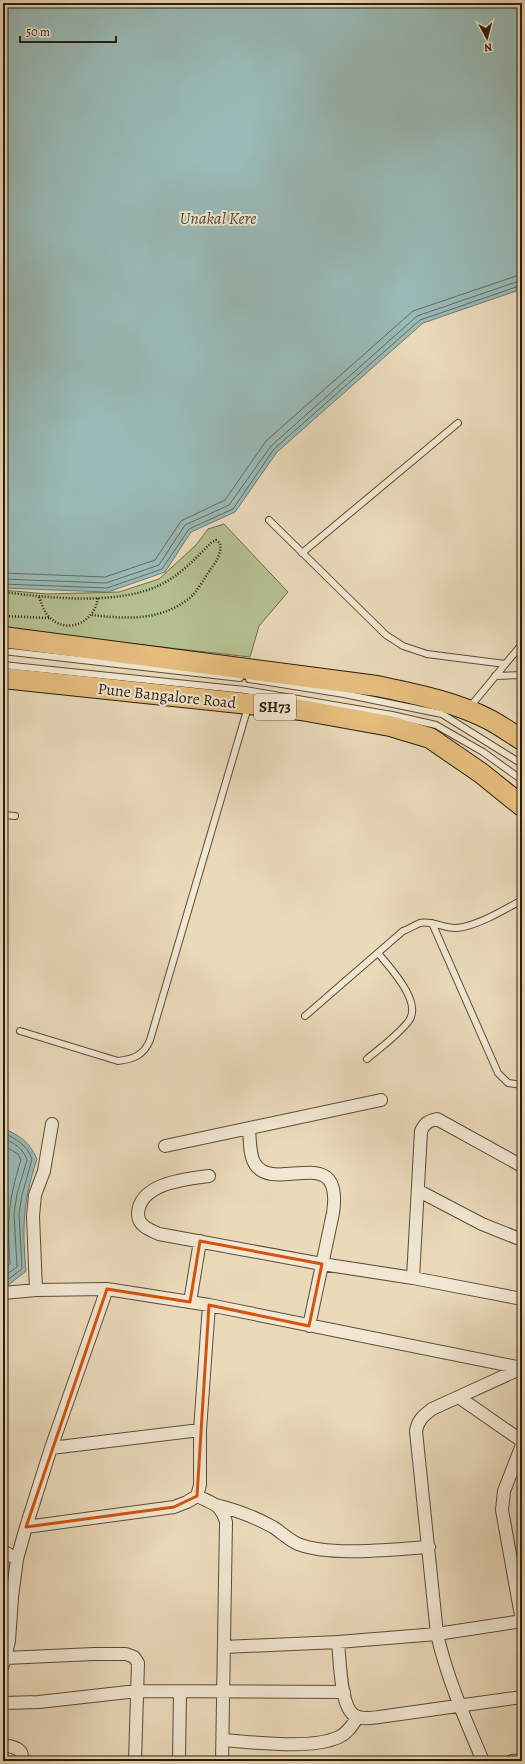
<svg xmlns="http://www.w3.org/2000/svg" width="525" height="1764" font-family="Alegreya,serif">
  <style>
    .green { fill: #b5c091; stroke: #706e4e }
    .water { fill: #99bab6; stroke: #6d7b72 }
    .lines { fill: none; stroke-linecap: round; stroke-linejoin: round }
    .shore { stroke: #626c60; stroke-width: 1 }
    .service-casing { stroke: #5c4c37; stroke-width: 8 }
    .minor-casing { stroke: #5c4c37; stroke-width: 14 }
    .primary-casing { stroke: #2c1d0b; stroke-width: 22 }
    .path { stroke: #2c1d0b; stroke-width: 2.5; stroke-dasharray: 1 2; stroke-linecap: butt }
    .service { stroke: #f1e7d2; stroke-width: 6 }
    .minor { stroke: #f1e7d2; stroke-width: 12 }
    .primary { stroke: #e5bd7d; stroke-width: 20 }
    .marked { fill: none; stroke: #d5530c; stroke-width: 3; stroke-linejoin: round }
    .labels { text-anchor: middle; stroke-width: 4; stroke-linejoin: round; paint-order: stroke }
    .shield { fill: #f1e7d2; stroke: #675a47; stroke-width: 1 }
    .shield-label { font-size: 15px; font-weight: bold; fill: #2c1d0b }
    .street-label { font-size: 16px; fill: #2c1d0b; stroke: #f1e7d2 }
    .water-label { font-size: 17px; font-style: italic; fill: #4d4c3e; stroke: #f1e7d2 }
  </style>
  <rect width="100%" height="100%" fill="#eadaba"/>
  <filter id="stains"><feTurbulence type="fractalNoise" baseFrequency=".005" numOctaves="4"/><feColorMatrix values="0 0 0 0 .2 0 0 0 0 .09 0 0 0 0 .02 0 0 0 .5 -.17"/></filter>
  <radialGradient id="worn" r=".72"><stop offset=".6" stop-color="#630" stop-opacity="0"/><stop offset="1" stop-color="#630" stop-opacity=".3"/></radialGradient>
  <!-- green -->
  <path class="green" d="M 224,524 L 288,592 L 259,626 L 250,657 L 3,629 L 3,590 L 47,594 L 119,592 L 159,579 L 196,545 L 208,529 Z"/>
  <!-- water -->
  <path class="water" d="M 3,3 L 522,3 L 522,289 L 423,323 L 277,452 L 235,512 L 191,532 L 165,572 L 108,592 L 3,588 Z
    M 3,1128 C 21,1137 28,1140 37,1159 C 23,1201 22,1227 26,1271 L 7,1286 L 3,1287 Z"/>
  <g class="lines">
    <!-- shore -->
    <path class="shore" d="M 3,573 L 105,577 L 155,560 L 181,521 L 225,500 L 266,441 L 413,311 L 522,274
      M 3,579 L 106,583 L 159,565 L 185,525 L 229,505 L 271,446 L 417,316 L 522,280
      M 3,584 L 107,588 L 162,569 L 189,529 L 233,509 L 274,449 L 420,320 L 522,285
      M 3,1133 C 17,1139 27,1145 32,1159 L 22,1195 L 19,1214 L 22,1269 L 3,1283
      M 3,1138 C 14,1143 23,1148 27,1160 L 17,1194 L 14,1214 L 17,1267 L 3,1277
      M 3,1145 L 18,1154 L 21,1160 C 8,1201 7,1221 10,1264 L 3,1270"/>
    <!-- service casing -->
    <g class="service-casing">
      <path id="service" d="M 269,520 L 386,635 L 403,646 L 427,654 L 505,664
        M 302,553 L 458,423
        M 3,651 L 240,678
        M 3,665 L 245,690 L 392,715 L 436,725 L 483,752 L 522,780
        M 495,676 L 522,675
        M 249,679 L 344,694 L 442,714 L 522,764
        M 469,708 L 522,644
        M 3,815 L 15,816
        M 432,923 L 498,1073 L 508,1083 L 522,1085
        M 305,1016 L 403,931 C 409,929 415,925 420,923 C 432,920 444,929 457,928 C 477,926 504,910 522,900
        M 20,1031 L 118,1061 C 134,1059 144,1055 150,1040 L 248,707
        M 367,1059 C 380,1048 397,1036 408,1022 C 424,1003 390,968 378,953"/>
    </g>
    <!-- minor casing -->
    <g class="minor-casing">
      <path id="minor" d="M 249,1128 C 250,1138 249,1155 255,1164 C 274,1195 344,1140 333,1213 L 309,1326
        M 165,1146 L 381,1100
        M 209,1176 C 186,1179 139,1183 138,1214 C 138,1226 150,1230 159,1234 L 322,1264 L 413,1278 L 522,1299
        M 419,1191 L 482,1224 L 522,1240
        M 413,1278 L 421,1131 C 425,1123 428,1121 437,1119 L 522,1166
        M 36,1290 L 33,1216 L 35,1195 L 44,1171 L 52,1124
        M 3,1293 L 36,1290 L 107,1289 L 209,1305 L 522,1368
        M 190,1302 L 200,1241
        M 460,1398 L 522,1441
        M 51,1448 L 200,1430
        M 197,1496 C 212,1503 221,1504 226,1522 L 222,1761
        M 216,1505 C 236,1510 255,1517 273,1527 C 281,1532 289,1540 298,1544 C 331,1557 393,1549 429,1547
        M 26,1527 L 174,1507 L 187,1502 L 197,1496 L 200,1485 L 200,1430 L 209,1305
        M 3,1551 L 17,1559
        M 522,1621 L 502,1510 L 504,1491 L 522,1445
        M 338,1642 C 340,1659 340,1706 354,1715 C 361,1720 371,1718 379,1717 L 522,1697
        M 224,1647 L 338,1642 L 437,1634 L 522,1621
        M 5,1658 L 94,1654 L 126,1654 L 134,1657 L 138,1663 L 135,1761
        M 3,1665 L 9,1641 L 12,1597 L 17,1559 L 26,1527 L 51,1448 L 107,1289
        M 3,1703 L 39,1702 L 137,1691 L 344,1692
        M 223,1740 C 254,1742 311,1750 339,1737 C 348,1733 352,1725 358,1717
        M 3,1745 C 13,1747 25,1748 21,1761
        M 179,1761 L 180,1692
        M 483,1761 C 465,1719 447,1678 437,1634 L 416,1431 C 418,1420 423,1416 432,1409 L 522,1368
        M 512,1761 L 522,1760"/>
    </g>
    <!-- primary casing -->
    <g class="primary-casing">
      <path id="primary" d="M 3,637 L 377,686 C 415,694 456,702 490,720 C 501,726 511,733 522,740
        M 3,678 L 249,704 L 301,710 L 390,726 L 430,738 L 481,773 L 522,806"/>
    </g>
    <!-- path -->
    <path class="path" d="M 3,592 C 50,598 119,606 162,584 C 180,575 197,557 211,543 L 216,540 L 220,543 C 222,555 215,563 208,573 C 202,582 196,594 187,600 C 159,621 125,619 92,615
      M 39,597 C 42,604 44,612 49,617 C 67,635 95,623 98,597
      M 3,616 L 50,618"/>
    <!-- service -->
    <use href="#service" class="service"/>
    <!-- minor -->
    <use href="#minor" class="minor"/>
    <!-- primary -->
    <use href="#primary" class="primary"/>
  </g>
  <!-- marked area -->
  <path class="marked" d="M 200,1241 L 322,1264 L 309,1326 L 209,1305 L 197,1496 L 174,1507 L 26,1527 L 107,1289 L 190,1302 Z"/>
  <g class="labels">
    <!-- shield labels -->
    <rect class="shield" x="254" y="694" width="42" height="26" rx="3"/>
    <g class="shield-label">
      <text x="275" y="712">SH73</text>
    </g>
    <!-- street labels -->
    <g class="street-label">
      <text transform="translate(167 695) rotate(6)" y="6">Pune Bangalore Road</text>
    </g>
    <!-- water labels -->
    <g class="water-label">
      <text x="218" y="224">Unakal Kere</text>
    </g>
  </g>
  <!-- margin -->
  <rect width="525" height="1764" fill="none" stroke="#eadaba" stroke-width="16"/>
  <rect x="4" y="4" width="517" height="1756" fill="none" stroke="#2c1d0b" stroke-width="2"/>
  <rect x="8" y="8" width="509" height="1748" fill="none" stroke="#2c1d0b"/>
  <!-- north arrow -->
  <g transform="translate(487 38) rotate(173)" stroke="#f1e7d2" stroke-width="3" paint-order="stroke">
  <path d="M0-3L7 15L0 10L-7 15Z" fill="#2c1d0b"/>
  <text y="-6" font-size="11" font-weight="bold" text-anchor="middle" fill="#2c1d0b">N</text>
  </g>
  <!-- scale -->
  <path d="M20 36v6h96v-6" fill="none" stroke="#2c1d0b" stroke-width="2"/>
  <text x="26" y="36" font-size="12" fill="#2c1d0b" stroke="#f1e7d2" stroke-width="3" paint-order="stroke">50 m</text>
  <rect width="100%" height="100%" filter="url(#stains)"/>
  <rect width="100%" height="100%" fill="url(#worn)"/>
</svg>
